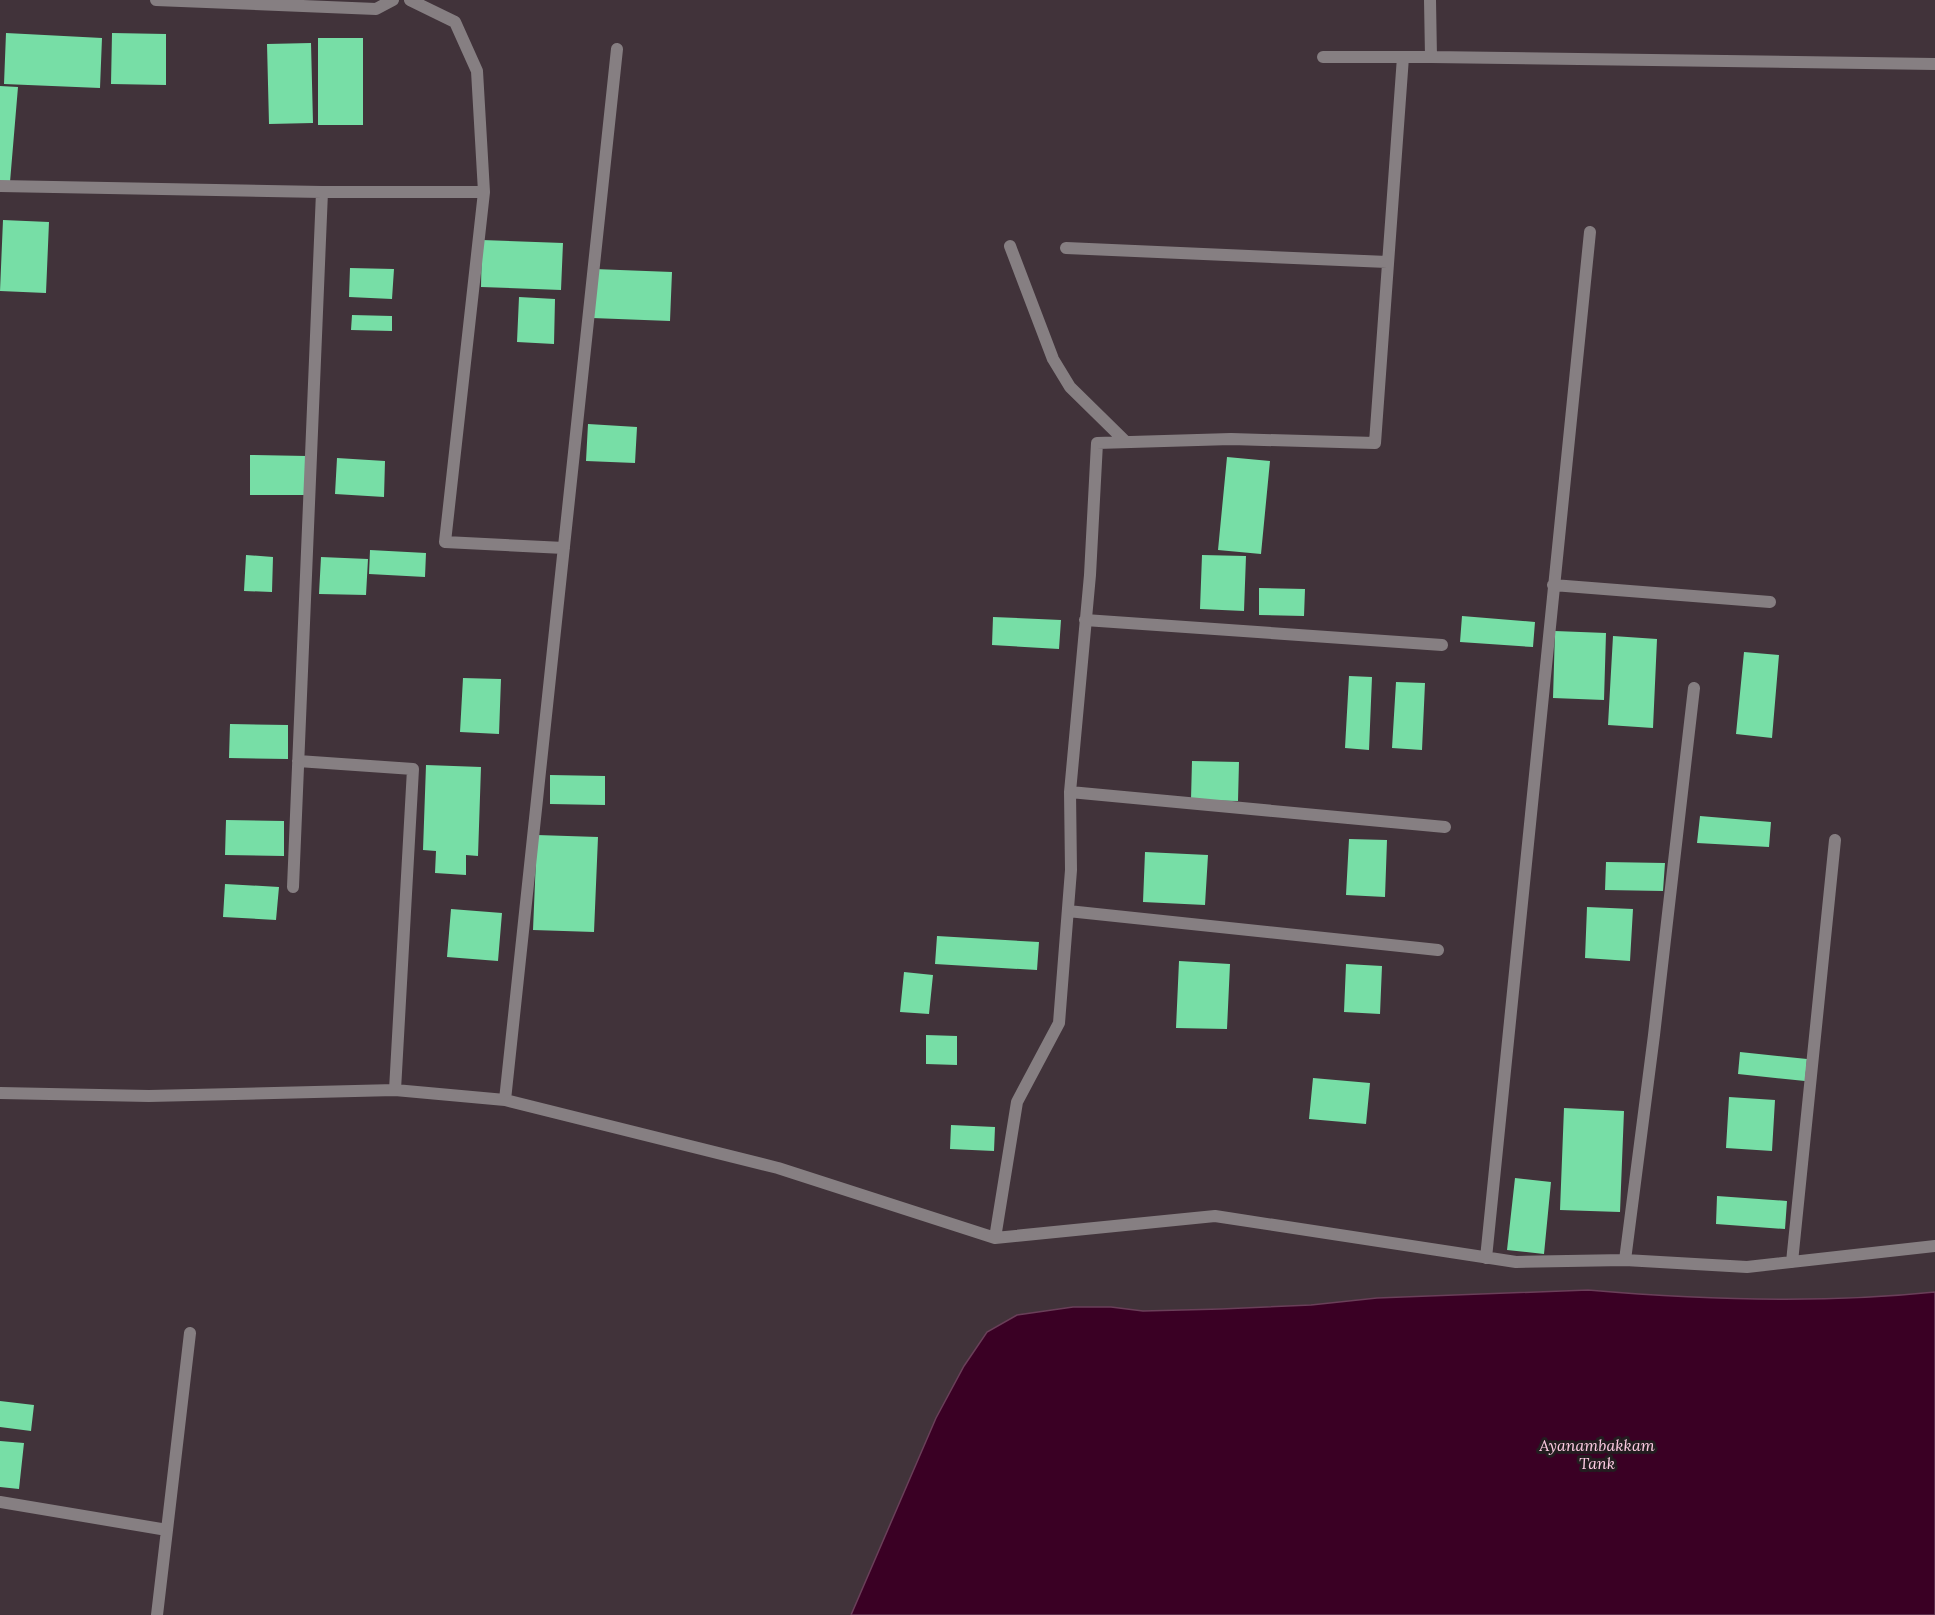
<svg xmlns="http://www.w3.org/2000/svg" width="1935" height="1615" font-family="Lora,serif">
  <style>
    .water { fill: #3a0024; stroke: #6a3f59; stroke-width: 1.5 }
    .building { fill: #77dea6 }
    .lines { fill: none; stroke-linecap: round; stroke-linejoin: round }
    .street { stroke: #867f82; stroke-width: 12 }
    .labels { text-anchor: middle; stroke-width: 6; stroke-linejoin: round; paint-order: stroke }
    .water-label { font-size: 16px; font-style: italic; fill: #fccbe2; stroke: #231d20 }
  </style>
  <rect width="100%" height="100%" fill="#41333a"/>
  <!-- water -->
  <path class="water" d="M 1588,1290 C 1703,1300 1820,1304 1935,1292 L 1935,1615 L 851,1615 L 936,1418 L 964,1366 L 987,1332 L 1017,1315 L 1073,1307 L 1111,1307 L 1143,1311 L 1221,1309 L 1311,1305 L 1377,1298 Z"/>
  <!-- building -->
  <path class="building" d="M 6,33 L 102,38 L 100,88 L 4,84 Z
    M 112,33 L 166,34 L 166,85 L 111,84 Z
    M 318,38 L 363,38 L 363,125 L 318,125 Z
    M 311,43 L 313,123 L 269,124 L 267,44 Z
    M 0,86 L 18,87 L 10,182 L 0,181 Z
    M 3,220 L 49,222 L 46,293 L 0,291 Z
    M 482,240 L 563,243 L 561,290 L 481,287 Z
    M 350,268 L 394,269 L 392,299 L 349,297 Z
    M 594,269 L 672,272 L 670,321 L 592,318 Z
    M 519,297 L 555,299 L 554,344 L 517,342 Z
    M 352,315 L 392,316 L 392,331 L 351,330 Z
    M 588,424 L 637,427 L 635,463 L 586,461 Z
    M 250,455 L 307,456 L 306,495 L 250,495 Z
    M 1227,457 L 1270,461 L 1261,554 L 1218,550 Z
    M 337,458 L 385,461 L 384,497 L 335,494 Z
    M 370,550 L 426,553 L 425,577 L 369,574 Z
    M 246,555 L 273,557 L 272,592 L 244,591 Z
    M 1202,555 L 1246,556 L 1244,611 L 1200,609 Z
    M 321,557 L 368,559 L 366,595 L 319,594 Z
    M 1259,588 L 1305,589 L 1304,616 L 1259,615 Z
    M 1462,616 L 1535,622 L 1533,647 L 1460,642 Z
    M 993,617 L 1061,620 L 1059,649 L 992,645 Z
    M 1555,631 L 1606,633 L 1604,700 L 1553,698 Z
    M 1613,636 L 1657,639 L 1653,728 L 1608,725 Z
    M 1744,652 L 1779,655 L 1772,738 L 1736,734 Z
    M 1349,676 L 1372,677 L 1369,750 L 1345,748 Z
    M 463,678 L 501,679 L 499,734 L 460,732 Z
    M 1396,682 L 1425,683 L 1422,750 L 1392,748 Z
    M 230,724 L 288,725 L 288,759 L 229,758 Z
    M 1192,761 L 1239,762 L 1238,801 L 1191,800 Z
    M 426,765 L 481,767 L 478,856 L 466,855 L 466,875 L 435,873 L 436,851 L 423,850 Z
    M 550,775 L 605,776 L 605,805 L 550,804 Z
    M 1700,816 L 1771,822 L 1769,847 L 1697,843 Z
    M 226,820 L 284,821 L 284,856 L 225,855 Z
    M 537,835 L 598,837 L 594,932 L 533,930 Z
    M 1349,839 L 1387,840 L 1385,897 L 1346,895 Z
    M 1145,852 L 1208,855 L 1205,905 L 1143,902 Z
    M 1606,862 L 1665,863 L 1663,891 L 1605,890 Z
    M 225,884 L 279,887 L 276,920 L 223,917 Z
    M 1587,907 L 1633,909 L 1630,961 L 1585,958 Z
    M 451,909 L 502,913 L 498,961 L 447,957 Z
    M 937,936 L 1039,942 L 1037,970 L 935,964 Z
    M 1179,961 L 1230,964 L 1227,1029 L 1176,1028 Z
    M 1346,964 L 1382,966 L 1380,1014 L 1344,1012 Z
    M 904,972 L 933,975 L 929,1014 L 900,1012 Z
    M 926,1035 L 957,1036 L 957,1065 L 926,1064 Z
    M 1740,1052 L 1807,1059 L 1805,1081 L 1738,1074 Z
    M 1313,1078 L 1370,1083 L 1366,1124 L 1309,1119 Z
    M 1729,1097 L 1775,1100 L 1772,1151 L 1726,1148 Z
    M 1564,1108 L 1624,1111 L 1620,1212 L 1560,1210 Z
    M 951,1125 L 995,1127 L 994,1151 L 950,1149 Z
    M 1515,1178 L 1551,1182 L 1544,1254 L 1507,1250 Z
    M 1717,1196 L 1787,1201 L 1785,1229 L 1716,1224 Z
    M 0,1401 L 34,1405 L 31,1431 L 0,1427 Z
    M 0,1441 L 24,1443 L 19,1489 L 0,1487 Z"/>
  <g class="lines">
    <!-- street -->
    <path class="street" d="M 156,0 L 376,9 L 393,0
      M 410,0 L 455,22 L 477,71 L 484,192
      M 1323,57 L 1431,57 L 1430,0
      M 1431,57 L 1935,64
      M 0,186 L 322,192 L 484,192 L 445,542 L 564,548
      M 1010,246 L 1053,359 L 1070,387 L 1126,442
      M 1066,248 L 1387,262
      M 1553,585 L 1770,602
      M 1085,620 L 1442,645
      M 298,761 L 413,769 L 395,1090
      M 1070,792 L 1445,827
      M 293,887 L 322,192
      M 1068,911 L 1438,950
      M 0,1093 L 149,1096 L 395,1090 L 505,1100 L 778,1168 L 995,1238 L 1215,1216 L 1516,1262 L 1625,1260 L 1747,1267 L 1935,1246
      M 505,1100 L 617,49
      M 995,1238 L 1017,1102 L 1059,1023 L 1071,870 L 1070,792 L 1090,575 L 1097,443 L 1231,439 L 1375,443 L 1403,57
      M 1486,1258 L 1590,232
      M 1625,1260 L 1654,1035 L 1694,688
      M 1792,1262 L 1835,840
      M 0,1502 L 167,1530 L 157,1615
      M 167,1530 L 190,1333"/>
  </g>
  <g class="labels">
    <!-- water labels -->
    <g class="water-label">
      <text x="1597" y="1451">Ayanambakkam<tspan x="1597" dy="18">Tank</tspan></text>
    </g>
  </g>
</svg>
